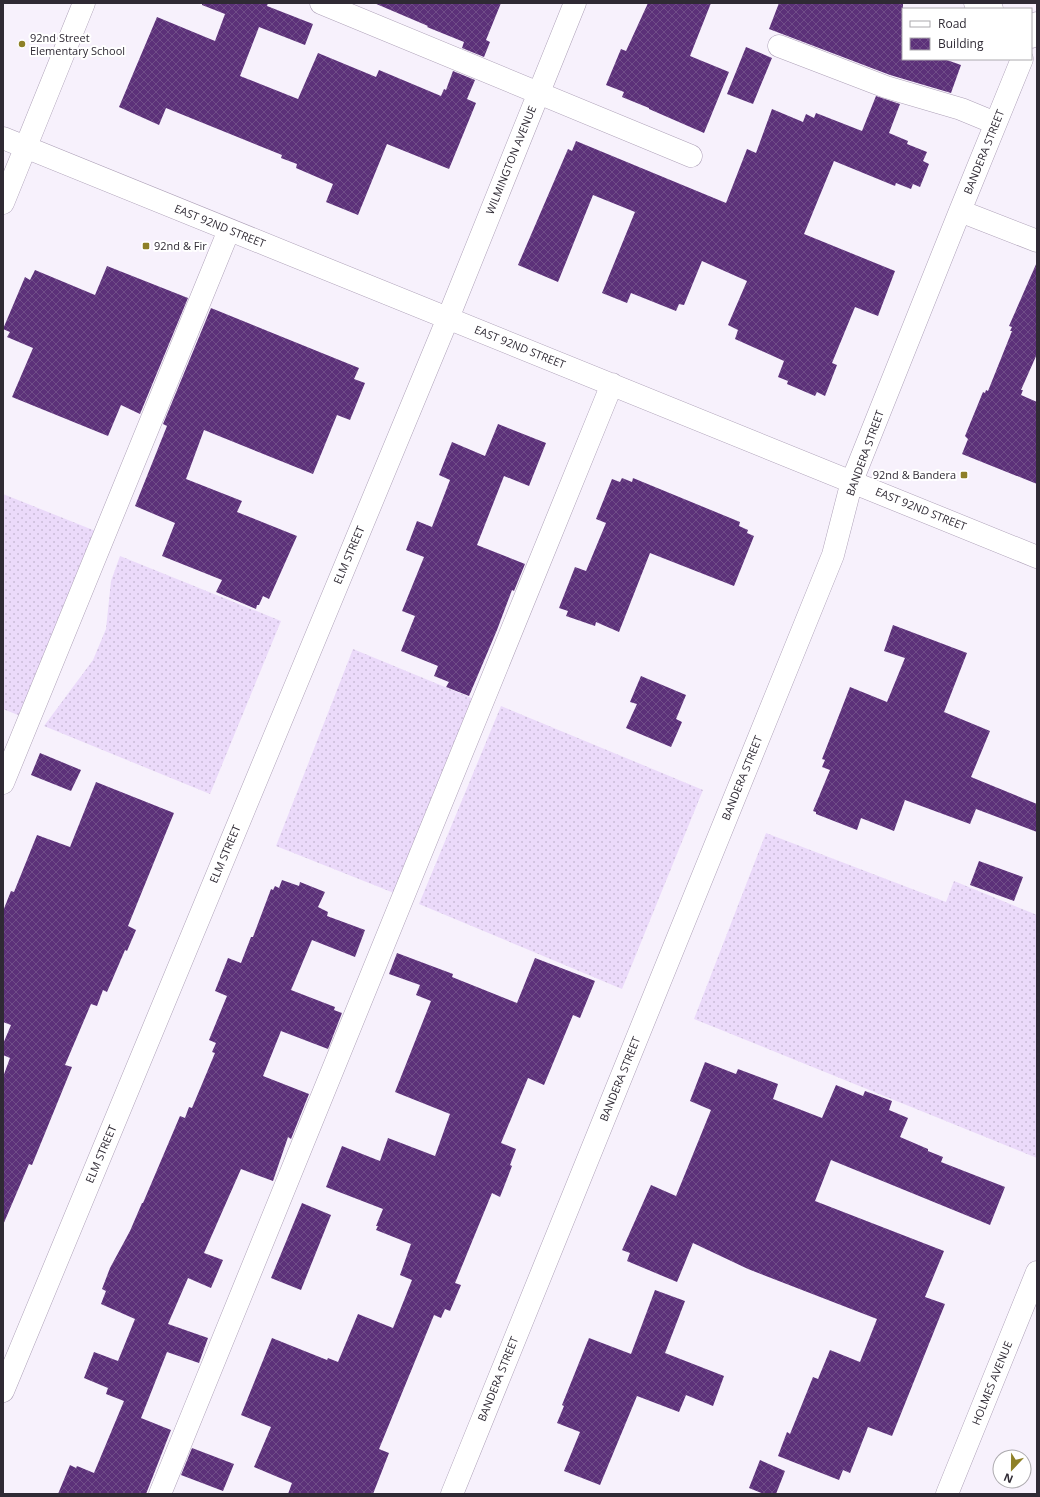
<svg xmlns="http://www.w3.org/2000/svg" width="1040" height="1497" font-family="'Open Sans',sans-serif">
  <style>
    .grass { fill: url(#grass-dots) }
    .building { fill: url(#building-cross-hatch) }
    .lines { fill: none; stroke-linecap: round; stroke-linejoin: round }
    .minor-casing { stroke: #aea1b8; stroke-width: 23 }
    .minor { stroke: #fff; stroke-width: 22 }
    .poi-dot { fill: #8e8027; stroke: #fff; stroke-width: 1.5 }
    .labels { text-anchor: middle; stroke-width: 4; stroke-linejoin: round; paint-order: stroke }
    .poi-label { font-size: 11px; fill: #2f2a34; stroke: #fff; text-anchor: start }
    .street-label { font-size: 11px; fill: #2f2a34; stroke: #fff }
  </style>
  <defs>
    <pattern id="grass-dots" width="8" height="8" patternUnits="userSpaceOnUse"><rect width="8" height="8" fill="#ebdafa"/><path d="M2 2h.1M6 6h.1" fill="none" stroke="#cabbd7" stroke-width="1.8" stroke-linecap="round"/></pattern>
    <pattern id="building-cross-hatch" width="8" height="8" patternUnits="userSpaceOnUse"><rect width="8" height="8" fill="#5c3179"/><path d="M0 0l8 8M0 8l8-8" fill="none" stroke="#704d88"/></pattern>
  </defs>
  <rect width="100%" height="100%" fill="#f7f1fc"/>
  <!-- grass -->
  <path class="grass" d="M 3,494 L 98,532 L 23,717 L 3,709 Z
    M 120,556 L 281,621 L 210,794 L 44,726 L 93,660 L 106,629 L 111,581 Z
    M 353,649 L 474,699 L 394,893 L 276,846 Z
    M 501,706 L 703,790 L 622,989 L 419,904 Z
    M 766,833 L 946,902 L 954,881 L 1037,915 L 1037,1158 L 694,1019 Z"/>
  <!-- building -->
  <path class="building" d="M 202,3 L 268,3 L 267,6 L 313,24 L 305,45 L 259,27 L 240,76 L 298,99 L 318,53 L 376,77 L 379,70 L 441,96 L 444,89 L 446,90 L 453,71 L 475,80 L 467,99 L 476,103 L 449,169 L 387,144 L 358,215 L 326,202 L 333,184 L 296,168 L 297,164 L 281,158 L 282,155 L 166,108 L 159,125 L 119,107 L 157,17 L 215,41 L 225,14 L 202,5 Z
    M 374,3 L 501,3 L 486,40 L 490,42 L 484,57 L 462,48 L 464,42 L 427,27 L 428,26 Z
    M 648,3 L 711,3 L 690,56 L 729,72 L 704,133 L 649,109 L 649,108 L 622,97 L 624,92 L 606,85 L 621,49 L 626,51 Z
    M 779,3 L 903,3 L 903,59 L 944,59 L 961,65 L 951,93 L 890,75 L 769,29 Z
    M 746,47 L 772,58 L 753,104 L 727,94 Z
    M 876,96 L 900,104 L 889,133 L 908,141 L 907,144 L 927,152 L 923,161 L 929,164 L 920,187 L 913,184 L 911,189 L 896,183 L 895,186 L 834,161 L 804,234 L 895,271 L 878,316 L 855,307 L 832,363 L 837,365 L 825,396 L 817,392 L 815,396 L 787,384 L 788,381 L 778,377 L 784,361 L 735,339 L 738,330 L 728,325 L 747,281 L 702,261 L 684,305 L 679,304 L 676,311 L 631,293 L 627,303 L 602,293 L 635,212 L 593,195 L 558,282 L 518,265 L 568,149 L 572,151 L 576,141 L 726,203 L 747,149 L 756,153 L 772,109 L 803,122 L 806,114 L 814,118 L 816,113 L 862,131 Z
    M 1037,262 L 1037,354 L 1021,390 L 1023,390 L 1021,395 L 1037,402 L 1037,484 L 962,454 L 968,439 L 965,436 L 983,392 L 985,393 L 986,390 L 988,391 L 1012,331 L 1010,331 L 1012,327 L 1009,326 Z
    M 107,266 L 188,298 L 140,414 L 121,405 L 108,436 L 12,397 L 33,348 L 7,337 L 10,332 L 3,329 L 25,277 L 30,280 L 35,270 L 95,295 Z
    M 211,308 L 359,368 L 354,379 L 365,383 L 350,420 L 337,415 L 313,474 L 204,430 L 186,479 L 242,501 L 237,512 L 297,536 L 269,599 L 263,596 L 259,605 L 257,605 L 256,609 L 216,592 L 222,580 L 162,556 L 175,523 L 135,506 L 167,426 L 163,424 Z
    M 498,424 L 546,443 L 529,486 L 504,476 L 477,545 L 525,564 L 514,591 L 512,590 L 497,630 L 469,696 L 446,687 L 449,682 L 434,676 L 438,666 L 401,651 L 415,616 L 402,611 L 424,557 L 406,550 L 417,521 L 432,527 L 450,480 L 439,475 L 452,442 L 485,456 Z
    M 622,478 L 632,482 L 633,478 L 740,522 L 739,526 L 748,530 L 747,533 L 754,536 L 734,586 L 650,553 L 619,632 L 596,622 L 595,626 L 566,616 L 568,611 L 559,608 L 575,567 L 586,571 L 606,523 L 596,519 L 612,479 L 620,482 Z
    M 893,625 L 967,653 L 944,712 L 990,731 L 971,777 L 1037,804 L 1037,832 L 976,809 L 970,824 L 905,800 L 894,831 L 861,818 L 857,830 L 816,814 L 816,812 L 813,811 L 830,770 L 822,767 L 825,760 L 822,759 L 850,687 L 887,702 L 905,658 L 884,651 Z
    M 641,676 L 686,695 L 676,719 L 682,722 L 671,747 L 626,728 L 637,704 L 630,702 Z
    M 40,753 L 81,770 L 71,791 L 31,775 Z
    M 96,782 L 174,813 L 128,926 L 136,930 L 127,951 L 125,950 L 107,992 L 103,990 L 97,1006 L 91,1004 L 65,1065 L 72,1067 L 32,1165 L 29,1164 L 3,1225 L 3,1077 L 10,1058 L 3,1055 L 3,1044 L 11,1025 L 3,1022 L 3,911 L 11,891 L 14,892 L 37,835 L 70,847 Z
    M 979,861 L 1023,877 L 1014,901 L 970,885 Z
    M 282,880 L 299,886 L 300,882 L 325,892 L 318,907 L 328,912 L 327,916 L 365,930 L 355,957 L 312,940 L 291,990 L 335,1007 L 334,1010 L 342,1013 L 328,1049 L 281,1031 L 263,1076 L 309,1094 L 291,1139 L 288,1137 L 273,1181 L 241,1169 L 204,1253 L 223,1260 L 211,1288 L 188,1278 L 168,1324 L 208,1338 L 199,1363 L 167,1352 L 141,1418 L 171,1430 L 146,1494 L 58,1494 L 70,1465 L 76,1468 L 77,1466 L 94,1473 L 124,1401 L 106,1394 L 108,1388 L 84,1378 L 94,1352 L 118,1361 L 135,1319 L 101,1304 L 106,1291 L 102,1289 L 110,1268 L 130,1231 L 142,1203 L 143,1203 L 180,1116 L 185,1118 L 189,1107 L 192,1108 L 215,1053 L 212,1052 L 216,1043 L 209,1040 L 227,996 L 215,991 L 228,958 L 241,963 L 251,937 L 253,937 L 271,889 L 273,890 L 275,886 L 279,888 Z
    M 397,953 L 453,974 L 452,977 L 517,1003 L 535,958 L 595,981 L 580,1018 L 573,1015 L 544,1085 L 528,1078 L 501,1143 L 516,1149 L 510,1165 L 512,1166 L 500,1197 L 492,1193 L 455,1283 L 461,1285 L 450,1311 L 445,1309 L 441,1318 L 434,1315 L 379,1449 L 389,1453 L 373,1494 L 288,1494 L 292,1483 L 254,1467 L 271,1427 L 241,1415 L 272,1338 L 327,1360 L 328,1358 L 338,1362 L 358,1314 L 393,1328 L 412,1280 L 400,1275 L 411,1244 L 376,1230 L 378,1226 L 376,1226 L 383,1209 L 326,1187 L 342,1146 L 380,1161 L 388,1138 L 435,1156 L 450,1114 L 395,1092 L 431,1001 L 416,995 L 420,985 L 389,974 Z
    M 705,1062 L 736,1074 L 738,1069 L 778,1084 L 773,1099 L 822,1118 L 836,1085 L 863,1096 L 865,1091 L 892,1101 L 889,1110 L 908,1118 L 900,1137 L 928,1149 L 928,1151 L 943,1157 L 941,1162 L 1005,1187 L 990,1225 L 831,1160 L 815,1201 L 944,1251 L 925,1297 L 945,1304 L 892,1436 L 868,1427 L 850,1473 L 843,1470 L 839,1480 L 778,1456 L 787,1432 L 790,1434 L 813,1377 L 818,1379 L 830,1350 L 860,1362 L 877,1319 L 748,1269 L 693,1243 L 677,1282 L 627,1261 L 630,1253 L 622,1250 L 651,1185 L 676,1196 L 711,1110 L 690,1101 Z
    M 302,1203 L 331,1215 L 301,1290 L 271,1278 Z
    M 655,1290 L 685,1301 L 665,1353 L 724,1376 L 713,1406 L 686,1395 L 679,1412 L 637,1396 L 600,1485 L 564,1471 L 580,1432 L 557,1423 L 564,1406 L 562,1405 L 589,1338 L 631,1354 Z
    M 192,1448 L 234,1464 L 223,1491 L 181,1475 Z
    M 760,1460 L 785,1471 L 776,1494 L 764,1494 L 749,1488 Z"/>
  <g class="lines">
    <!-- minor casing -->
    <g class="minor-casing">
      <path id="minor" d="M 321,3 L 691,156
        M 975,3 L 992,9
        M 1031,37 L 1037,23
        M 779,46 L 886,87 L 961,109 L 995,123
        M 3,138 L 1037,557
        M 3,203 L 84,3
        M 960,211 L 1037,241
        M 3,783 L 229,230
        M 3,1391 L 448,318 L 575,3
        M 160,1494 L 612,384
        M 452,1494 L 833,555 L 852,481 L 960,211 L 1022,59
        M 947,1494 L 1037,1272"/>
    </g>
    <!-- minor -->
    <use href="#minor" class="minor"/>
  </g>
  <!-- markers -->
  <g class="poi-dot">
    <circle cx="22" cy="44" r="4"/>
    <rect x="142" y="242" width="8" height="8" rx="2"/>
    <rect x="960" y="471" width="8" height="8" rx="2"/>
  </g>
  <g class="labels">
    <!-- poi labels -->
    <g class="poi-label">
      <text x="30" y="42">92nd Street<tspan x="30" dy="13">Elementary School</tspan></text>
      <text x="154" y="250">92nd &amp; Fir</text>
      <text x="956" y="479" text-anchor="end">92nd &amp; Bandera</text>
    </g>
    <!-- street labels -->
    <g class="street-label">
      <text transform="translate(984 152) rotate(-68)" y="4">BANDERA STREET</text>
      <text transform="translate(511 160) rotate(-68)" y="4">WILMINGTON AVENUE</text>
      <text transform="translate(220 226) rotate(22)" y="4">EAST 92ND STREET</text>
      <text transform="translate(520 347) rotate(22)" y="4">EAST 92ND STREET</text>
      <text transform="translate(865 453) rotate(-70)" y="4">BANDERA STREET</text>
      <text transform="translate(921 509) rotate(22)" y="4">EAST 92ND STREET</text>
      <text transform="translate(349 555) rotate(-67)" y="4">ELM STREET</text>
      <text transform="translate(742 778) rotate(-68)" y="4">BANDERA STREET</text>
      <text transform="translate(225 854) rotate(-67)" y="4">ELM STREET</text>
      <text transform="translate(620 1079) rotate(-68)" y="4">BANDERA STREET</text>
      <text transform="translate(101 1154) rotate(-67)" y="4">ELM STREET</text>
      <text transform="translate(498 1379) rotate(-68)" y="4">BANDERA STREET</text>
      <text transform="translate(992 1383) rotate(-68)" y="4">HOLMES AVENUE</text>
    </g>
  </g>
  <!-- border -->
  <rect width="1040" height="1497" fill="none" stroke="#2f2a34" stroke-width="8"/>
  <!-- legend -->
  <rect x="902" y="8" width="130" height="52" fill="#ffffff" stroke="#acaaae"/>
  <rect x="910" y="21" width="20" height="6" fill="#ffffff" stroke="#acaaae"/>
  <text x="938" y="28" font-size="12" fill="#2f2a34">Road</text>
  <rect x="910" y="38" width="20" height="12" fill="url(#building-cross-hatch)" stroke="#acaaae"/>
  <text x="938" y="48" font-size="12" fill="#2f2a34">Building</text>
  <!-- north arrow -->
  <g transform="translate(1012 1469) rotate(202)"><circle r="19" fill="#ffffff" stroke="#acaaae"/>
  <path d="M0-3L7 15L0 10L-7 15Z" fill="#8e8027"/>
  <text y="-6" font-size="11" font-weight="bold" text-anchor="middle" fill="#2f2a34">N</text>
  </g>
</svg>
